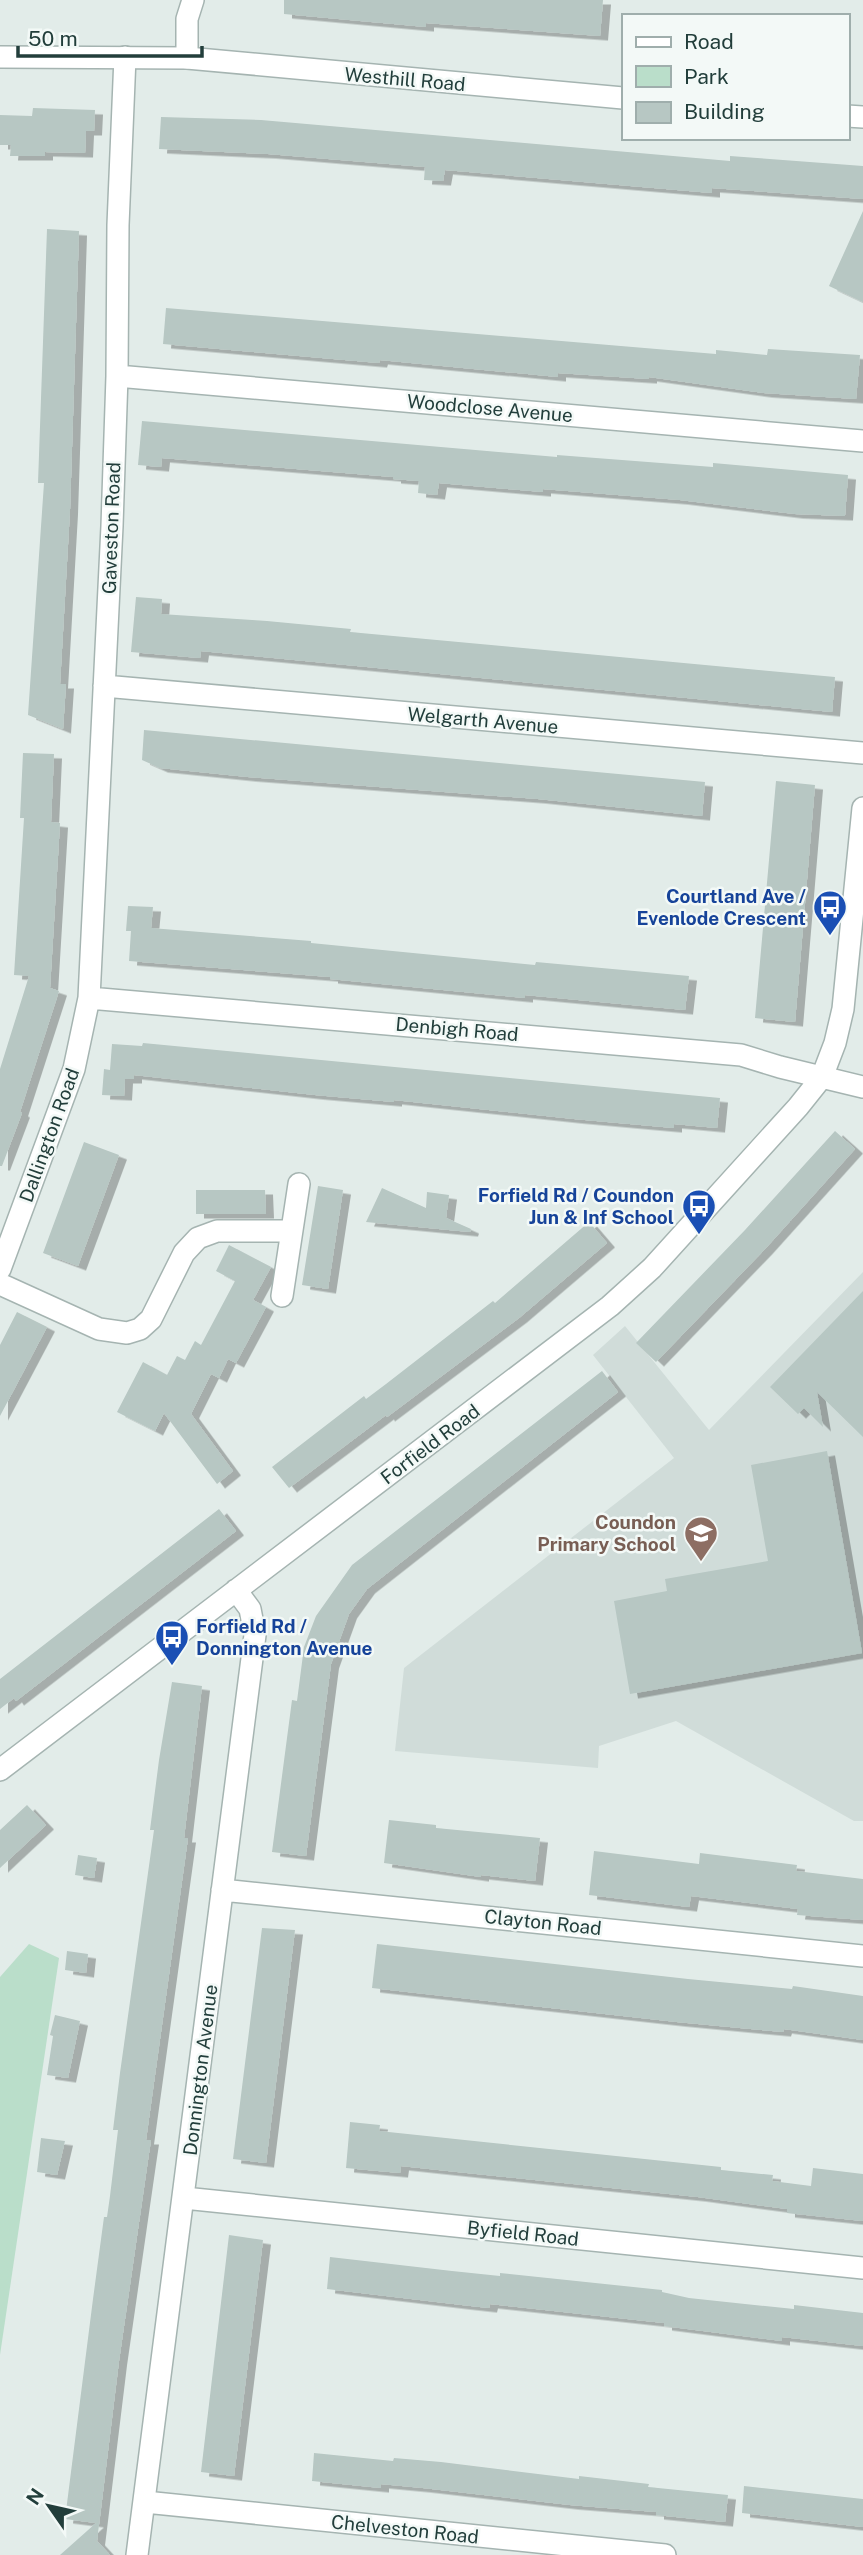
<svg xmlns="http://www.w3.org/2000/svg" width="863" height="2555" font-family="'Public Sans',sans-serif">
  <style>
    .built { fill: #d0dcd9 }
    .green { fill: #badeca }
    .building { fill: #b7c7c3; filter: url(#shadow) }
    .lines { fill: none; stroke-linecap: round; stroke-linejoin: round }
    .minor-casing { stroke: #a5b4b1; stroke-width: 24 }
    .tertiary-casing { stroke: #a5b4b1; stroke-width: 24 }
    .minor { stroke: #fff; stroke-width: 21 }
    .tertiary { stroke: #fff; stroke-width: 21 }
    .labels { text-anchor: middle; stroke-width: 5; stroke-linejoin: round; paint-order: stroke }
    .street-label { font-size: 19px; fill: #223e3b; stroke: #f3f9f7 }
    .transit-label { font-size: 19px; font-weight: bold; fill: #164399; stroke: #f3f9f7; text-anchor: end }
    .education-label { font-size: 19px; font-weight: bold; fill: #785e54; stroke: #f3f9f7; text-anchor: end }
  </style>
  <defs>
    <filter id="shadow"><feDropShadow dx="8" dy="4.5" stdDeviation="0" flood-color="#0004"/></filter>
  </defs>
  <rect width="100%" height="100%" fill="#e2ece9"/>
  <!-- built -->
  <path class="built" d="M 863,1272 L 863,1821 L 854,1821 L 676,1721 L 599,1746 L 598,1768 L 395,1751 L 404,1668 L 674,1458 L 593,1355 L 625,1326 L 709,1430 Z"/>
  <!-- green -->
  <path class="green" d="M 29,1944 L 59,1958 L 0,2355 L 0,1977 Z"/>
  <!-- building -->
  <path class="building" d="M 284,0 L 603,0 L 600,36 L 426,23 L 426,27 L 284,14 Z
    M 33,108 L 95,110 L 94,131 L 86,131 L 85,153 L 45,152 L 45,156 L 10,156 L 11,145 L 0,145 L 0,115 L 32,116 Z
    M 161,117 L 261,120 L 696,158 L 730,161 L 730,156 L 863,166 L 863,199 L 712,188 L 712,193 L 445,170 L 443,181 L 424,180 L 425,167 L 268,154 L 159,149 Z
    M 863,211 L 863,302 L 829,286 Z
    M 47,229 L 79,231 L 70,510 L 60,684 L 66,684 L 63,729 L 28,715 L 44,483 L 38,483 Z
    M 166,308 L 716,354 L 716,350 L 767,355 L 768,349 L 860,355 L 856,399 L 764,393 L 649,377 L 649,379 L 558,373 L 558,377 L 380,360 L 379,363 L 163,344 Z
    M 142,421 L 557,457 L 557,455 L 713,467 L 713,463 L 848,475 L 845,516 L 795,514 L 680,500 L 543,489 L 543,492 L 439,483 L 437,495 L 418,493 L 419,481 L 393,479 L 393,477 L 162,458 L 161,467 L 138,465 Z
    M 136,597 L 162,599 L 161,614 L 267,621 L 351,629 L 350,632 L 835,677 L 832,712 L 201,651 L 200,658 L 131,652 Z
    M 144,730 L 705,782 L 702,816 L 538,799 L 248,777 L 160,768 L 142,760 Z
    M 23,753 L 54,754 L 51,822 L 60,823 L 50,988 L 59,991 L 20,1112 L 22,1113 L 2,1166 L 0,1166 L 0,1069 L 29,976 L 14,975 L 24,818 L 20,818 Z
    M 776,781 L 815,785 L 795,1022 L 755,1018 Z
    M 128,906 L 153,907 L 151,928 L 311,941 L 311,943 L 535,965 L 536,962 L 689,976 L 685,1010 L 525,995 L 525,998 L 330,979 L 330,977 L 129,961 L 131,931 L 126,931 Z
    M 143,1043 L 720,1098 L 717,1128 L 674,1124 L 674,1128 L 574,1119 L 394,1100 L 394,1102 L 315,1095 L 134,1075 L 134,1079 L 125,1079 L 124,1096 L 102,1095 L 104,1069 L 110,1070 L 112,1044 L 142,1046 Z
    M 835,1131 L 855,1149 L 765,1249 L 656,1362 L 636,1343 L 745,1230 Z
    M 84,1142 L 119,1155 L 78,1266 L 43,1253 Z
    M 318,1186 L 343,1190 L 328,1289 L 302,1285 Z
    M 382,1188 L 426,1208 L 427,1192 L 449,1195 L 446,1218 L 471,1229 L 470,1232 L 366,1222 Z
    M 196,1190 L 265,1190 L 266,1214 L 196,1214 Z
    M 589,1222 L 607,1243 L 519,1318 L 387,1417 L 386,1415 L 289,1488 L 272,1467 L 364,1396 L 366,1399 L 386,1384 L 493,1301 L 495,1303 Z
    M 229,1245 L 271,1267 L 253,1300 L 266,1307 L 236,1363 L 228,1359 L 219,1378 L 211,1374 L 191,1414 L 233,1471 L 217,1484 L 164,1413 L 155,1431 L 117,1412 L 143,1362 L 167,1375 L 177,1356 L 185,1360 L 195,1341 L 201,1345 L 235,1281 L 216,1271 Z
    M 863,1291 L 863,1437 L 817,1392 L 823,1427 L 804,1408 L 798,1414 L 770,1387 Z
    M 17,1312 L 47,1327 L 0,1416 L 0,1345 Z
    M 602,1371 L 618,1392 L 367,1589 L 349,1614 L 331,1664 L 306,1856 L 272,1852 L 292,1700 L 297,1701 L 304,1647 L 316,1616 L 352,1565 Z
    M 827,1451 L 862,1653 L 630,1694 L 614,1601 L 667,1591 L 665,1579 L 768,1561 L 751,1465 Z
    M 219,1509 L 236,1531 L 16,1701 L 14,1698 L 0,1709 L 0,1679 Z
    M 172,1682 L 202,1686 L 184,1838 L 188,1838 L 146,2140 L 151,2140 L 148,2160 L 119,2361 L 97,2541 L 110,2555 L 60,2555 L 96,2523 L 65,2519 L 93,2299 L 104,2217 L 107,2217 L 110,2196 L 118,2130 L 113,2130 L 120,2073 L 154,1830 L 150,1830 L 159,1760 Z
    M 27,1805 L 46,1825 L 0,1868 L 0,1830 Z
    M 389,1820 L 436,1825 L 436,1828 L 540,1838 L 535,1881 L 481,1875 L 481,1877 L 384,1863 Z
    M 594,1851 L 699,1864 L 700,1853 L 797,1865 L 796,1871 L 863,1879 L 863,1920 L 797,1915 L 798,1909 L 691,1896 L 689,1907 L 589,1895 Z
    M 78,1855 L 97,1858 L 94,1878 L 75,1875 Z
    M 262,1928 L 295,1930 L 266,2163 L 233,2159 Z
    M 377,1944 L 688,1979 L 792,1989 L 793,1986 L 863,1996 L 863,2040 L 784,2029 L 783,2032 L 677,2022 L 372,1988 Z
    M 67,1951 L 88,1954 L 86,1973 L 65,1970 Z
    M 55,2015 L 80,2021 L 68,2078 L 47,2075 L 53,2036 L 50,2035 Z
    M 350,2122 L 380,2125 L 379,2131 L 721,2167 L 721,2170 L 773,2175 L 772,2181 L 811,2186 L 813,2168 L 863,2174 L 863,2221 L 787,2213 L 787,2209 L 698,2197 L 448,2171 L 401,2166 L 400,2173 L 346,2168 Z
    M 41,2138 L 65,2141 L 57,2175 L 37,2172 Z
    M 229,2235 L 263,2240 L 234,2476 L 201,2472 Z
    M 330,2257 L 452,2271 L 500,2276 L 500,2273 L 662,2290 L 662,2292 L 689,2298 L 745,2304 L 794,2309 L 794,2305 L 863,2313 L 863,2346 L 782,2337 L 782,2341 L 664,2326 L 664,2323 L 490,2304 L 489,2308 L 462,2305 L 327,2289 Z
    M 314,2453 L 393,2461 L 394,2458 L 441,2462 L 579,2479 L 579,2476 L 649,2484 L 648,2487 L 728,2495 L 725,2522 L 656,2515 L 656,2512 L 570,2505 L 423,2488 L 381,2484 L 381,2488 L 312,2481 Z
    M 744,2486 L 863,2499 L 863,2527 L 742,2513 Z"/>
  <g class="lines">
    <!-- minor casing -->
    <g class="minor-casing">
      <path id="minor" d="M 187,58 L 187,19 L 193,0
        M 117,376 L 863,441
        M 104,686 L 863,753
        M 89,998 L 741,1055 L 780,1067 L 863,1087
        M 0,1269 L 74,1069 L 89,998 L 112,526 L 117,376 L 118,225 L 125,57
        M 0,1284 L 99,1329 L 127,1333 L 140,1329 L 151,1319 L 184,1253 L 198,1238 L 217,1231 L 290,1231
        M 282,1296 L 299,1184
        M 0,1770 L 610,1306 L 652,1268 L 798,1107 L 822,1077 L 835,1043 L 843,1009 L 863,808
        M 222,1890 L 863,1956
        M 184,2198 L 863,2268
        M 145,2502 L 665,2555
        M 137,2555 L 255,1635 L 250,1609 L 236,1590"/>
    </g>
    <!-- tertiary casing -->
    <g class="tertiary-casing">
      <path id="tertiary" d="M 0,57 L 187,58 L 623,98
        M 847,116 L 863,117"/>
    </g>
    <!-- minor -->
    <use href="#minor" class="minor"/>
    <!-- tertiary -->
    <use href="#tertiary" class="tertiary"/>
  </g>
  <!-- icons -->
  <defs>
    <g id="bus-pin" transform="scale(1.75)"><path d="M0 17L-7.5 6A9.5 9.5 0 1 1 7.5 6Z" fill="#1a4fb4" stroke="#f3f9f7"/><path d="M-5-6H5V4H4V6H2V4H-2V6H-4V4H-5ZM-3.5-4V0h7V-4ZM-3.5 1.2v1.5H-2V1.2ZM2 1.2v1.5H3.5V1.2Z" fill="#fff"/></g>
    <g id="school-pin" transform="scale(1.75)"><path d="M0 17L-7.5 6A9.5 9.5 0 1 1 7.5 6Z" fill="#8d6e63" stroke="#f3f9f7"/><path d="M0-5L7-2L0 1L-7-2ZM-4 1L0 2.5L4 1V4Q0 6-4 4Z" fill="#fff"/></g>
  </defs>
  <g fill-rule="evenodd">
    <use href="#bus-pin" x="830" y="907"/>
    <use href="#bus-pin" x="699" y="1206"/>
    <use href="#school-pin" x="701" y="1533"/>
    <use href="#bus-pin" x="172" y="1637"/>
  </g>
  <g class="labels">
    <!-- street labels -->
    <g class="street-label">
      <text transform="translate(405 79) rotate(5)" y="7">Westhill Road</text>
      <text transform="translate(490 408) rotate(5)" y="7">Woodclose Avenue</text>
      <text transform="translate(111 528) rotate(-88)" y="7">Gaveston Road</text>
      <text transform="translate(483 720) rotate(5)" y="7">Welgarth Avenue</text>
      <text transform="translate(457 1029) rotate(5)" y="7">Denbigh Road</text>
      <text transform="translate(49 1135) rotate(-70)" y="7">Dallington Road</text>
      <text transform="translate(430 1444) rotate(-37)" y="7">Forfield Road</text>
      <text transform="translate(543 1922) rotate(6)" y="7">Clayton Road</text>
      <text transform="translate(200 2070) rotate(-83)" y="7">Donnington Avenue</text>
      <text transform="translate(523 2233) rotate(6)" y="7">Byfield Road</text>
      <text transform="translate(405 2529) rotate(6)" y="7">Chelveston Road</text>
    </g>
    <!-- transit labels -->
    <g class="transit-label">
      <text x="806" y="903">Courtland Ave /<tspan x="806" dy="22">Evenlode Crescent</tspan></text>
      <text x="674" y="1202">Forfield Rd / Coundon<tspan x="674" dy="22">Jun &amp; Inf School</tspan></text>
      <text x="196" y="1633" text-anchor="start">Forfield Rd /<tspan x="196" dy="22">Donnington Avenue</tspan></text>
    </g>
    <!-- education labels -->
    <g class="education-label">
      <text x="676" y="1529">Coundon<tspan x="676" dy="22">Primary School</tspan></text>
    </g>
  </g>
  <!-- legend -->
  <rect x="622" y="14" width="228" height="126" fill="#f3f9f7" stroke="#9faeac" stroke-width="2"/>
  <rect x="636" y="37" width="35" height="10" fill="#ffffff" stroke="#9faeac" stroke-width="2"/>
  <text x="684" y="49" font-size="21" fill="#223e3b">Road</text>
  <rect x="636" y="66" width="35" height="21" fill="#badeca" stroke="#9faeac" stroke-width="2"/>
  <text x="684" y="84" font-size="21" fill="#223e3b">Park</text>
  <rect x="636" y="102" width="35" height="21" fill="#b7c7c3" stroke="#9faeac" stroke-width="2"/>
  <text x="684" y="119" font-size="21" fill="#223e3b">Building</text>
  <!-- north arrow -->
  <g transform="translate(49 2506) rotate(304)" stroke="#f3f9f7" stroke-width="5" paint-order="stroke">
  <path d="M0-5L12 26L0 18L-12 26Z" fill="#223e3b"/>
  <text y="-10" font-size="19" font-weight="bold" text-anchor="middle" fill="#223e3b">N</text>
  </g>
  <!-- scale -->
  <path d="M18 46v10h184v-10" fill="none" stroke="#223e3b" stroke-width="3.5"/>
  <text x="28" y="46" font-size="21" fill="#223e3b" stroke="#f3f9f7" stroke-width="5" paint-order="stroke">50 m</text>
</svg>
